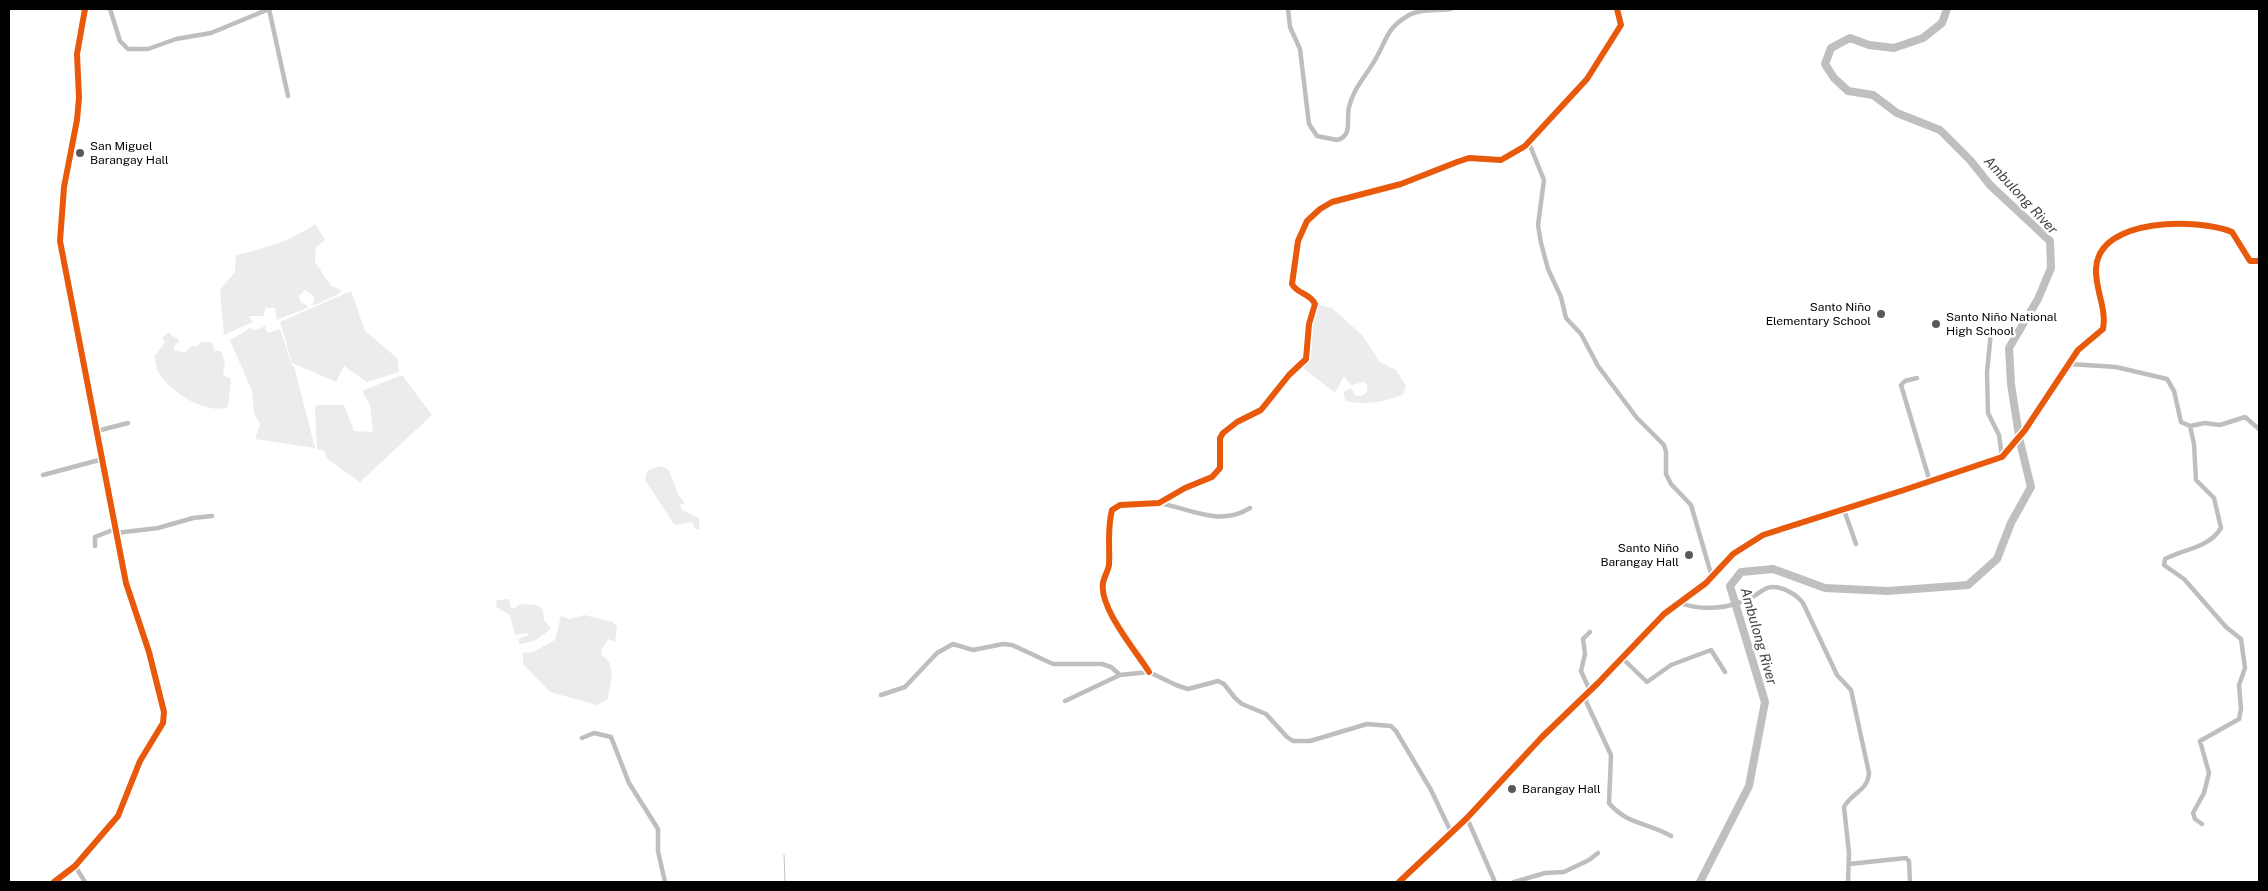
<svg xmlns="http://www.w3.org/2000/svg" width="2268" height="891" font-family="'Public Sans',sans-serif">
  <style>
    .green { fill: #ececec }
    .lines { fill: none; stroke-linecap: round; stroke-linejoin: round }
    .stream { stroke: #bfbfbf; stroke-width: 1 }
    .river { stroke: #bfbfbf; stroke-width: 8 }
    .minor { stroke: #bebebe; stroke-width: 4.5 }
    .tertiary { stroke: #bebebe; stroke-width: 5 }
    .cycleway-casing { stroke: #fff; stroke-width: 9 }
    .cycleway { stroke: #e8590c; stroke-width: 6 }
    .poi-dot { fill: #595959; stroke: #fff; stroke-width: 2 }
    .labels { text-anchor: middle; stroke-width: 5; stroke-linejoin: round; paint-order: stroke }
    .poi-label { font-size: 12px; fill: #000; stroke: #fff; text-anchor: start }
    .water-label { font-size: 14px; font-style: italic; fill: #444; stroke: #fff }
  </style>
  <rect width="100%" height="100%" fill="#fff"/>
  <!-- green -->
  <path class="green" d="M 315,224 L 325,240 L 316,247 L 315,262 L 331,286 L 341,290 L 340,293 L 313,306 L 314,296 L 305,290 L 299,296 L 301,302 L 309,307 L 277,320 L 275,308 L 266,308 L 263,316 L 249,316 L 253,322 L 224,335 L 220,290 L 235,272 L 236,255 C 262,249 294,240 315,224 Z
    M 351,291 L 365,331 L 397,358 L 399,372 L 367,382 L 344,366 L 336,382 L 292,363 L 280,322 Z
    M 1316,304 L 1332,308 L 1363,336 L 1380,362 L 1396,370 L 1406,386 L 1403,395 C 1383,401 1367,406 1346,401 L 1343,393 L 1351,388 L 1356,396 L 1363,395 L 1367,392 L 1367,385 L 1364,382 L 1351,385 L 1344,376 L 1335,393 L 1302,367 L 1306,361 L 1308,337 Z
    M 266,326 L 265,329 L 268,333 L 280,329 L 292,365 L 294,366 L 315,448 L 255,439 L 260,424 L 254,414 L 252,391 L 230,340 L 250,328 L 255,330 Z
    M 169,332 L 172,336 L 178,339 L 179,343 L 176,343 L 173,350 L 185,353 L 190,347 L 197,346 L 201,342 L 212,342 L 215,351 L 221,351 L 225,363 L 223,375 L 231,379 L 228,407 C 204,415 171,392 158,372 C 156,368 156,361 154,357 L 165,342 L 162,338 Z
    M 402,375 L 432,415 L 360,482 L 327,459 L 324,451 L 317,449 L 315,407 L 318,405 L 344,405 L 354,431 L 373,432 L 370,405 L 362,391 Z
    M 659,466 L 668,469 L 679,496 L 685,503 L 680,505 L 682,510 L 699,518 L 699,529 L 695,529 L 693,522 L 676,525 L 674,524 L 645,480 L 647,471 Z
    M 509,599 L 511,608 L 515,608 L 520,604 L 536,605 L 543,609 L 544,620 L 551,629 L 534,641 L 519,644 L 518,639 L 529,635 L 527,633 L 515,635 L 510,615 L 496,607 L 497,600 Z
    M 584,615 L 613,622 L 617,627 L 615,642 L 608,639 L 602,649 L 601,655 C 618,664 610,683 608,699 L 597,705 L 550,692 L 523,664 L 523,653 L 533,652 L 555,640 L 561,616 L 570,619 Z"/>
  <g class="lines">
    <!-- stream -->
    <path class="stream" d="M 784,855 L 785,882"/>
    <!-- river -->
    <path class="river" d="M 1700,882 L 1749,786 L 1765,702 L 1730,586 L 1741,572 L 1773,569 L 1825,588 L 1888,591 L 1968,585 L 1997,559 L 2011,523 L 2031,487 L 2020,442 L 2011,384 L 2009,348 L 2038,299 L 2051,268 L 2050,241 L 1990,185 L 1970,160 L 1940,130 L 1897,113 L 1873,95 L 1848,91 L 1834,78 L 1825,64 L 1831,48 L 1850,38 L 1869,45 L 1894,48 L 1923,38 L 1942,23 L 1947,9"/>
    <!-- minor -->
    <path class="minor" d="M 110,9 L 120,41 L 128,49 L 148,49 L 176,39 L 211,33 L 269,9
      M 269,9 L 288,96
      M 1288,9 L 1290,27 L 1300,49 L 1309,124 L 1317,136 L 1337,140 C 1353,136 1346,120 1349,107 C 1353,89 1366,76 1375,60 C 1386,42 1386,29 1406,17 C 1418,8 1437,11 1451,9
      M 1529,143 L 1544,180 L 1538,225 L 1541,243 L 1548,269 L 1561,297 L 1566,318 L 1581,334 L 1598,366 L 1637,418 L 1664,445 L 1666,452 L 1666,474 L 1671,484 L 1691,505 L 1712,577
      M 1991,332 L 1987,372 L 1988,413 L 1999,435 L 2002,457
      M 2070,364 L 2116,367 L 2167,379 L 2174,391 L 2181,422 L 2190,426 L 2205,423 L 2220,425 L 2245,417 L 2259,429
      M 1917,378 L 1905,381 L 1901,385 L 1930,482
      M 2190,426 L 2194,444 L 2196,480 L 2214,498 L 2221,528 C 2209,548 2184,549 2165,559 L 2164,565 L 2184,579 L 2226,627 L 2241,639 L 2245,668 L 2239,685 L 2241,709 L 2239,719 L 2200,741 L 2209,773 L 2204,793 L 2193,813 L 2195,819 L 2202,824
      M 97,431 L 128,423
      M 43,475 L 103,459
      M 1159,503 C 1192,509 1219,527 1250,508
      M 1844,510 L 1856,544
      M 116,533 L 158,528 L 193,518 L 212,516
      M 95,546 L 95,537 L 115,529
      M 1680,603 C 1702,611 1731,609 1752,597 C 1759,594 1765,586 1773,587 C 1784,587 1797,595 1803,603 L 1837,675 L 1851,690 L 1869,773 C 1868,791 1851,793 1844,807 L 1849,853 L 1848,882
      M 1590,632 L 1583,639 L 1585,654 L 1581,671 L 1590,691
      M 1622,658 L 1647,682 L 1671,665 L 1711,650 L 1725,672
      M 1149,672 C 1136,651 1099,608 1103,583 C 1104,577 1108,571 1109,565 C 1110,546 1107,529 1112,510 L 1120,505 L 1159,503 L 1185,488 L 1212,477 L 1220,468 L 1220,438 L 1223,433 L 1237,422 L 1261,410 L 1289,375 L 1306,359 L 1309,324 L 1315,304 C 1310,293 1297,294 1292,284 L 1298,241 L 1307,221 L 1320,209 L 1332,202 L 1401,184 L 1457,162 L 1469,158 L 1501,160 L 1525,146 L 1587,79 L 1621,25 L 1617,9
      M 881,695 L 905,687 L 937,653 L 953,644 L 973,650 L 1003,644 L 1012,645 L 1053,664 L 1102,664 L 1111,667 L 1120,675 L 1149,672 L 1176,685 L 1188,689 L 1218,681 L 1224,684 L 1235,698 L 1242,704 L 1266,714 L 1287,737 L 1293,741 L 1310,741 L 1367,724 L 1391,726 L 1396,731 L 1431,790 L 1451,832
      M 1584,697 L 1611,755 L 1609,803 C 1627,825 1650,823 1671,836
      M 1065,701 L 1120,675
      M 582,738 L 594,733 L 611,737 L 629,783 L 658,829 L 658,851 L 665,882
      M 1467,818 L 1495,882
      M 1849,864 L 1906,858 L 1909,861 L 1910,882
      M 75,866 L 85,882
      M 1514,882 L 1545,873 L 1564,872 L 1589,860 L 1598,853"/>
    <!-- tertiary -->
    <path class="tertiary" d="M 54,882 L 75,866 L 118,816 L 140,761 L 163,723 L 164,712 L 149,652 L 126,583 L 60,241 L 64,187 L 77,120 L 79,98 L 77,54 L 85,9
      M 1399,882 L 1467,818 L 1542,737 L 1598,683 L 1664,614 L 1706,583 L 1733,554 L 1763,535 L 1904,490 L 2002,457 L 2025,430 L 2078,350 L 2103,329 C 2107,309 2095,289 2096,269 C 2098,217 2198,218 2232,232 L 2250,261 L 2259,261"/>
    <!-- cycleway casing -->
    <g class="cycleway-casing">
      <path id="cycleway" d="M 1149,672 C 1136,651 1099,608 1103,583 C 1104,577 1108,571 1109,565 C 1110,546 1107,529 1112,510 L 1120,505 L 1159,503 L 1185,488 L 1212,477 L 1220,468 L 1220,438 L 1223,433 L 1237,422 L 1261,410 L 1289,375 L 1306,359 L 1309,324 L 1315,304 C 1310,293 1297,294 1292,284 L 1298,241 L 1307,221 L 1320,209 L 1332,202 L 1401,184 L 1457,162 L 1469,158 L 1501,160 L 1525,146 L 1587,79 L 1621,25 L 1617,9
        M 54,882 L 75,866 L 118,816 L 140,761 L 163,723 L 164,712 L 149,652 L 126,583 L 60,241 L 64,187 L 77,120 L 79,98 L 77,54 L 85,9
        M 1399,882 L 1467,818 L 1542,737 L 1598,683 L 1664,614 L 1706,583 L 1733,554 L 1763,535 L 1904,490 L 2002,457 L 2025,430 L 2078,350 L 2103,329 C 2107,309 2095,289 2096,269 C 2098,217 2198,218 2232,232 L 2250,261 L 2259,261"/>
    </g>
    <!-- cycleway -->
    <use href="#cycleway" class="cycleway"/>
  </g>
  <!-- markers -->
  <g class="poi-dot">
    <circle cx="80" cy="153" r="5"/>
    <circle cx="1881" cy="314" r="5"/>
    <circle cx="1936" cy="324" r="5"/>
    <circle cx="1689" cy="555" r="5"/>
    <circle cx="1512" cy="789" r="5"/>
  </g>
  <g class="labels">
    <!-- poi labels -->
    <g class="poi-label">
      <text x="90" y="150">San Miguel<tspan x="90" dy="14">Barangay Hall</tspan></text>
      <text x="1871" y="311" text-anchor="end">Santo Niño<tspan x="1871" dy="14">Elementary School</tspan></text>
      <text x="1946" y="321">Santo Niño National<tspan x="1946" dy="14">High School</tspan></text>
      <text x="1679" y="552" text-anchor="end">Santo Niño<tspan x="1679" dy="14">Barangay Hall</tspan></text>
      <text x="1522" y="793">Barangay Hall</text>
    </g>
    <!-- water labels -->
    <g class="water-label">
      <text transform="translate(2021 195) rotate(47)" y="5">Ambulong River</text>
      <text transform="translate(1759 636) rotate(74)" y="5">Ambulong River</text>
    </g>
  </g>
  <!-- border -->
  <rect width="2268" height="891" fill="none" stroke="#000000" stroke-width="20"/>
</svg>
